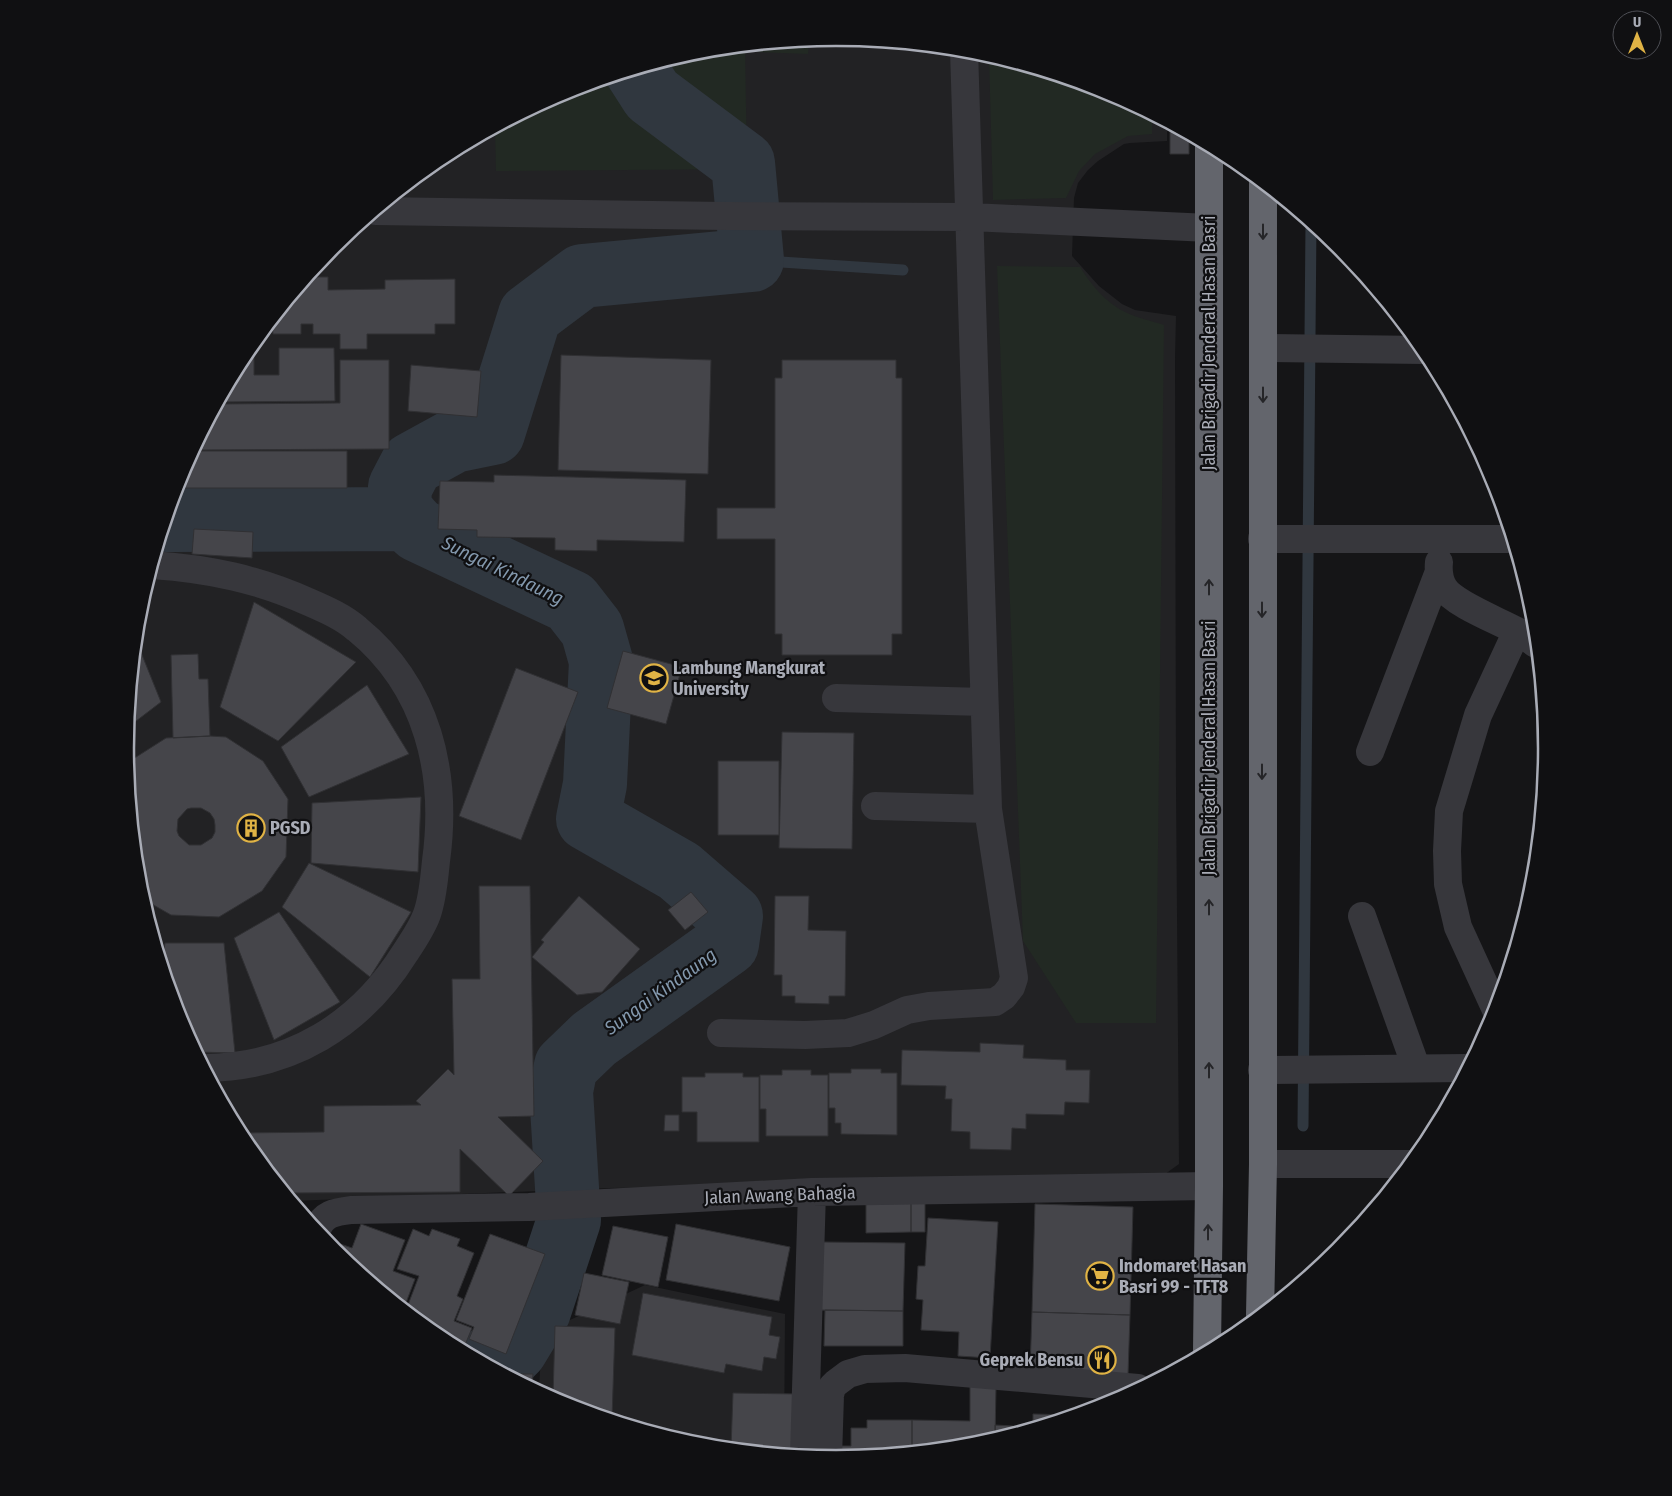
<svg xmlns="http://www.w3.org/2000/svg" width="1672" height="1496" font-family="'Fira Sans Condensed',sans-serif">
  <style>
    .built { fill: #222224 }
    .green { fill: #222923 }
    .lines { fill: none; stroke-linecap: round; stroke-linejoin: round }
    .stream { stroke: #30373f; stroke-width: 11 }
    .river { stroke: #30373f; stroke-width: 64 }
    .building { fill: #45454a; stroke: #303033; fill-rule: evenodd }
    .minor { stroke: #37373c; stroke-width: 28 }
    .highway { stroke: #63656c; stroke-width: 28 }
    .oneway { stroke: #252528 }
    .labels { text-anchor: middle; stroke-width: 4.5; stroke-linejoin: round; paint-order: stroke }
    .street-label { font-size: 18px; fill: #a9acb6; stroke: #101012 }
    .poi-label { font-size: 18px; font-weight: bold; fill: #a9acb6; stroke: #101012; text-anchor: start }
    .water-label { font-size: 19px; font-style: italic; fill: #8398ad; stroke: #101012 }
    .rim { fill: none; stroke: #a9acb6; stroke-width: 2.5 }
  </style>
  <rect width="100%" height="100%" fill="#151517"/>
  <!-- built -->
  <path class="built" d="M 836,38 L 975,51 L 1108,92 L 1167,123 L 1167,141 L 1130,143 L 1124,144 L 1098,161 L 1088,170 L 1078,183 L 1074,198 L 1072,256 L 1099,286 L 1122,304 L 1135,310 L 1176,316 L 1175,358 L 1176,787 L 1179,1164 L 1154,1182 L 610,1188 L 293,1201 L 245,1142 L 179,1020 L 139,886 L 126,748 L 139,609 L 180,476 L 245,353 L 334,245 L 442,157 L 564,91 L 698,51 Z
    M 645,1285 L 785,1314 L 784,1453 L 697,1445 L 564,1404 L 539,1391 L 542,1333 Z"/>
  <!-- green -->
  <path class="green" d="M 809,40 L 808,54 L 754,52 L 754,46 Z
    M 745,46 L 747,169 L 496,171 L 495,128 L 564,91 L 698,51 Z
    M 989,56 L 1108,92 L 1152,115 L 1152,134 L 1128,136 L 1095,154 L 1079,171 L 1066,198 L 993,200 Z
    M 997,266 L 1080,267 C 1091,285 1107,304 1127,313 C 1138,318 1152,321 1164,325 L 1156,1023 L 1076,1023 L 1023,941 Z"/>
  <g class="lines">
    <!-- stream -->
    <path class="stream" d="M 752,260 L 903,270
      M 1303,1126 L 1311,223"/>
    <!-- river -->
    <path class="river" d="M 166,520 L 408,519
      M 482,1361 L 507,1358 L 516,1349 L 539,1311 L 569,1220 L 561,1091 L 566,1066 L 594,1039 L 727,944 L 731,916 L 679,871 L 588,819 L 595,784 L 601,661 L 592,629 L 571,602 L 418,530 L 399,510 L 400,487 L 412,464 L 454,441 L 493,433 L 530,315 L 582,276 L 752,260 L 743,163 L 652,95 L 636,70"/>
  </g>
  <!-- building -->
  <path class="building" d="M 1170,125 L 1189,135 L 1189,154 L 1170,154 Z
    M 307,277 L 328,277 L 328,290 L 385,289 L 385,280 L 455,279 L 455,324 L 435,324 L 435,334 L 367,334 L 367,349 L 340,349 L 340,334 L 313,334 L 313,324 L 301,324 L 301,334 L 273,334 L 272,324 L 269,324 Z
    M 279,348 L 334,348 L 335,401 L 219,402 L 248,350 L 254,350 L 254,375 L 279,375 Z
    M 561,355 L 711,360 L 708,474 L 558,470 Z
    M 340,360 L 389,360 L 389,449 L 194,450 L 218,404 L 340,403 Z
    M 782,360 L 896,360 L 896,378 L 902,378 L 902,634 L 892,634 L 892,655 L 782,655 L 782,634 L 775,634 L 775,539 L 717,539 L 717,508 L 775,508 L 775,378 L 782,378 Z
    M 411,365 L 481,371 L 477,417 L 408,411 Z
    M 193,451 L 347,451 L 347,488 L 183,488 L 183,470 Z
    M 494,475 L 686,480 L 684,542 L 597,540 L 597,551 L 555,550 L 555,538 L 477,537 L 477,530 L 438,529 L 440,481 L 494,482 Z
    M 194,529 L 253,532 L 252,558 L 192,554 Z
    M 254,602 L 356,662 L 278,741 L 220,707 Z
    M 136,640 L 161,702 L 127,728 Z
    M 623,651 L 682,667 L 666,724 L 607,708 Z
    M 198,654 L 199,679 L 208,679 L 210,736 L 173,738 L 171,655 Z
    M 516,668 L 578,692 L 521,840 L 459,816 Z
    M 367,685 L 409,754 L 309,797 L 281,747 Z
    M 782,732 L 854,733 L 852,849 L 779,848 Z
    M 210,736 L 226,737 L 263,761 L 288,799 L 286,857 L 262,891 L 219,917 L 171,915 L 143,899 L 139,886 L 127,767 L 133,759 L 166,738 ZM 191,808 L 201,808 L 210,813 L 214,819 L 215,825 L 215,832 L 212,838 L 201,845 L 189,845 L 179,836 L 177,831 L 178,819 L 187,809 Z
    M 718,761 L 779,761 L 779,835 L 718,835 Z
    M 421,797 L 418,872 L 311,863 L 312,803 Z
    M 309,863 L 411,912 L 370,977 L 282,907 Z
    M 479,886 L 530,886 L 534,1116 L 498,1117 L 543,1161 L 509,1196 L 460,1149 L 460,1192 L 287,1193 L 245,1142 L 240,1133 L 324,1132 L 324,1106 L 421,1105 L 416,1101 L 448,1069 L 454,1075 L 452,979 L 480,979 Z
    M 691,892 L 708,912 L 685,930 L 668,910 Z
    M 579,896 L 640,949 L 602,992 L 577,995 L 532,957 L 544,942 L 541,940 Z
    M 775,896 L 809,896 L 808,930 L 846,931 L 845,996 L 829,996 L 829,1004 L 795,1003 L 795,996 L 782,996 L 782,975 L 774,975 Z
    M 279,912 L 340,1002 L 274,1040 L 234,938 Z
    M 165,943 L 224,943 L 235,1053 L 197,1052 L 179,1020 L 162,962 Z
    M 980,1043 L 1024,1045 L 1023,1058 L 1066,1060 L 1066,1070 L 1090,1070 L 1089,1103 L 1065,1102 L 1064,1115 L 1026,1114 L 1026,1129 L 1012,1128 L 1011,1150 L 970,1149 L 970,1132 L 951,1131 L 952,1099 L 945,1099 L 946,1086 L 901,1085 L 902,1050 L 980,1052 Z
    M 851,1069 L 881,1069 L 881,1073 L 897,1073 L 897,1135 L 841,1134 L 841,1123 L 835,1123 L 835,1108 L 829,1108 L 829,1073 L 851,1073 Z
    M 782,1070 L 811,1070 L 811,1075 L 828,1075 L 828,1136 L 766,1136 L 766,1109 L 760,1109 L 760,1075 L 782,1075 Z
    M 705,1073 L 743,1073 L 743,1077 L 759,1077 L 759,1142 L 697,1142 L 697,1112 L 682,1112 L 682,1077 L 705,1077 Z
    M 665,1115 L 679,1115 L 679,1131 L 664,1131 Z
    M 866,1199 L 911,1199 L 911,1232 L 866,1233 Z
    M 911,1199 L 925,1199 L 925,1232 L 911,1232 Z
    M 1035,1204 L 1133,1207 L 1130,1315 L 1032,1312 Z
    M 928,1218 L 998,1222 L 990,1358 L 958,1356 L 959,1332 L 921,1330 L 923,1300 L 916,1299 L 918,1266 L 925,1266 Z
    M 361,1224 L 405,1240 L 393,1271 L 415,1279 L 404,1308 L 333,1250 L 325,1240 L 326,1239 L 352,1248 Z
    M 676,1224 L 790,1247 L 779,1301 L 666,1280 Z
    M 613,1226 L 668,1237 L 658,1287 L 602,1275 Z
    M 413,1229 L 429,1236 L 432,1229 L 460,1239 L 457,1246 L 474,1253 L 457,1296 L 463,1299 L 454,1321 L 472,1328 L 463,1350 L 441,1339 L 406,1310 L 419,1276 L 397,1269 Z
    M 490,1234 L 545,1254 L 506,1354 L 469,1339 L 474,1327 L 456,1320 Z
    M 822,1242 L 905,1243 L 903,1311 L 821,1310 Z
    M 584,1273 L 629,1282 L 620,1324 L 575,1315 Z
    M 643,1293 L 772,1317 L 769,1335 L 780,1337 L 776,1359 L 764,1357 L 762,1371 L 726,1364 L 724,1373 L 632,1355 Z
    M 825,1310 L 903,1311 L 903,1346 L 824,1346 Z
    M 1032,1312 L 1130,1315 L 1128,1374 L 1030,1371 Z
    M 555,1326 L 615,1328 L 612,1419 L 564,1404 L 553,1398 Z
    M 507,1374 L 533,1374 L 532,1388 Z
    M 970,1386 L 996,1386 L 995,1439 L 974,1445 L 912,1451 L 912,1420 L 970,1421 Z
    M 733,1393 L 797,1394 L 795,1454 L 731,1448 Z
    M 1033,1414 L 1073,1415 L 1033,1427 Z
    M 867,1420 L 912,1420 L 912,1451 L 836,1458 L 833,1446 L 851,1446 L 851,1428 L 867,1428 Z
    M 995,1425 L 1013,1426 L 1013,1433 L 995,1439 Z"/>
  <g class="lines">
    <!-- minor -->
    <path class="minor" d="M 376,211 L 726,216 L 971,217 L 1209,228
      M 1263,348 L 1424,350
      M 1262,539 L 1511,539
      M 1439,562 C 1438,572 1439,580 1444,588 C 1454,604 1499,621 1517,631 C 1524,635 1530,640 1536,644
      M 152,565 C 210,569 258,579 311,603 C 327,610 343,617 357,629 C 428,687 448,773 436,861 C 434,879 433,897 427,914 C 422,928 413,941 405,953 C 360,1025 291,1067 206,1068
      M 836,698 L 984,702
      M 1370,752 L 1438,574
      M 875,806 L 988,809
      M 1362,916 L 1416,1067
      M 1496,1010 L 1458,927 L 1448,884 L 1447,851 L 1449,811 L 1478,715 L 1517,631
      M 721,1033 L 805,1035 L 848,1033 L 874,1025 L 907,1010 L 929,1006 L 995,1002 L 1004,996 L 1011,987 L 1014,978 L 988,809 L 964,50
      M 1262,1070 L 1467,1068
      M 1263,1164 L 1410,1164
      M 317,1230 C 323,1213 336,1212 352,1210 L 529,1207 L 812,1192 L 1209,1186
      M 804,1455 L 812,1192
      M 828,1458 L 830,1395 L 832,1387 L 836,1383 L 848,1374 L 865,1369 L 905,1368 L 1138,1388"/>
    <!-- highway -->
    <path class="highway" d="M 1260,1315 L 1263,1164 L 1263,183
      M 1207,1351 L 1209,1186 L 1209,146"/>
  </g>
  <!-- one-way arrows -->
  <defs><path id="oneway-shaft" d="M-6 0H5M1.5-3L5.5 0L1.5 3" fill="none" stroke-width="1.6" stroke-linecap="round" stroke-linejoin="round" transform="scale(1.25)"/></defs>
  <g class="oneway">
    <use href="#oneway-shaft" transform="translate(1263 232) rotate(90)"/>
    <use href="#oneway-shaft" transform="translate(1263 395) rotate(90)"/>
    <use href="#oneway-shaft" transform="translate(1209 587) rotate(-90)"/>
    <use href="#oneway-shaft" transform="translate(1262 610) rotate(90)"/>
    <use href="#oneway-shaft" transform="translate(1262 772) rotate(90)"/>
    <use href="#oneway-shaft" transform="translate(1209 907) rotate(-90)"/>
    <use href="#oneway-shaft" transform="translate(1209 1070) rotate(-90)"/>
    <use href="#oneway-shaft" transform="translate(1208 1232) rotate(-90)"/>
  </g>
  <!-- icons -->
  <defs>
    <g id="university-ring" transform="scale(1.4375)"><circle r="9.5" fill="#101012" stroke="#e0b345" stroke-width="1.5"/><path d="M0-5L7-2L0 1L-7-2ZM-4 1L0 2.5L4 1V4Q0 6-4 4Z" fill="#e0b345"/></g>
    <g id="building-ring" transform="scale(1.4375)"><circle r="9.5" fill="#101012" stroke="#e0b345" stroke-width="1.5"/><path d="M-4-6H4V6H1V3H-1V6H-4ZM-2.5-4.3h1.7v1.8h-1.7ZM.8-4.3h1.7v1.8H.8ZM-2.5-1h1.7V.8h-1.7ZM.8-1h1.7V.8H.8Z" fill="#e0b345"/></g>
    <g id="supermarket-ring" transform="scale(1.4375)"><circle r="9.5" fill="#101012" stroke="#e0b345" stroke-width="1.5"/><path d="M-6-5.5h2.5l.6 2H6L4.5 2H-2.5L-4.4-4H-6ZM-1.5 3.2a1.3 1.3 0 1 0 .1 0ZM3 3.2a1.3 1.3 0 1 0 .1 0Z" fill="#e0b345"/></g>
    <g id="restaurant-ring" transform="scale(1.4375)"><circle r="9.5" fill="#101012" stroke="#e0b345" stroke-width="1.5"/><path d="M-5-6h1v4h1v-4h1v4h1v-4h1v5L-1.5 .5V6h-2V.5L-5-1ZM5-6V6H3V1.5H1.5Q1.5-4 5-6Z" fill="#e0b345"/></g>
  </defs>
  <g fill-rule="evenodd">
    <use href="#university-ring" x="654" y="678"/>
    <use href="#building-ring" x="251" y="828"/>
    <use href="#supermarket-ring" x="1100" y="1276"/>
    <use href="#restaurant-ring" x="1102" y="1360"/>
  </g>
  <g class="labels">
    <!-- street labels -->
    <g class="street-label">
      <text transform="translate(1209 343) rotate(-90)" y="6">Jalan Brigadir Jenderal Hasan Basri</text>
      <text transform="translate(1209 748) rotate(-90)" y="6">Jalan Brigadir Jenderal Hasan Basri</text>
      <text transform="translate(780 1195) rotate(-2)" y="6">Jalan Awang Bahagia</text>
    </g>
    <!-- poi labels -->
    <g class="poi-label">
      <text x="673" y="674">Lambung Mangkurat<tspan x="673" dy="21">University</tspan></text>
      <text x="270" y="834">PGSD</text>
      <text x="1119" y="1272">Indomaret Hasan<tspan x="1119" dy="21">Basri 99 - TFT8</tspan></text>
      <text x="1083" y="1366" text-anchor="end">Geprek Bensu</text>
    </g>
    <!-- water labels -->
    <g class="water-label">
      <text transform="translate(503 570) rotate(26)" y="7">Sungai Kindaung</text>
      <text transform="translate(660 991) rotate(-36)" y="7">Sungai Kindaung</text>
    </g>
  </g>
  <!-- crop -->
  <path d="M0 0H1672V1496H0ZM134 748a702 702 0 1 1 1404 0a702 702 0 1 1-1404 0Z" fill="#101012" fill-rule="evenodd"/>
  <path class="rim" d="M134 748a702 702 0 1 1 1404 0a702 702 0 1 1-1404 0Z"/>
  <!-- north arrow -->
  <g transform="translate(1637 35)"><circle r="24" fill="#101012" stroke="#4d4e54"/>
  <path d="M0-4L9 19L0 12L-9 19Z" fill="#e0b345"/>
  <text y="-8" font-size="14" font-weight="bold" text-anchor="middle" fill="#a9acb6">U</text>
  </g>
</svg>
